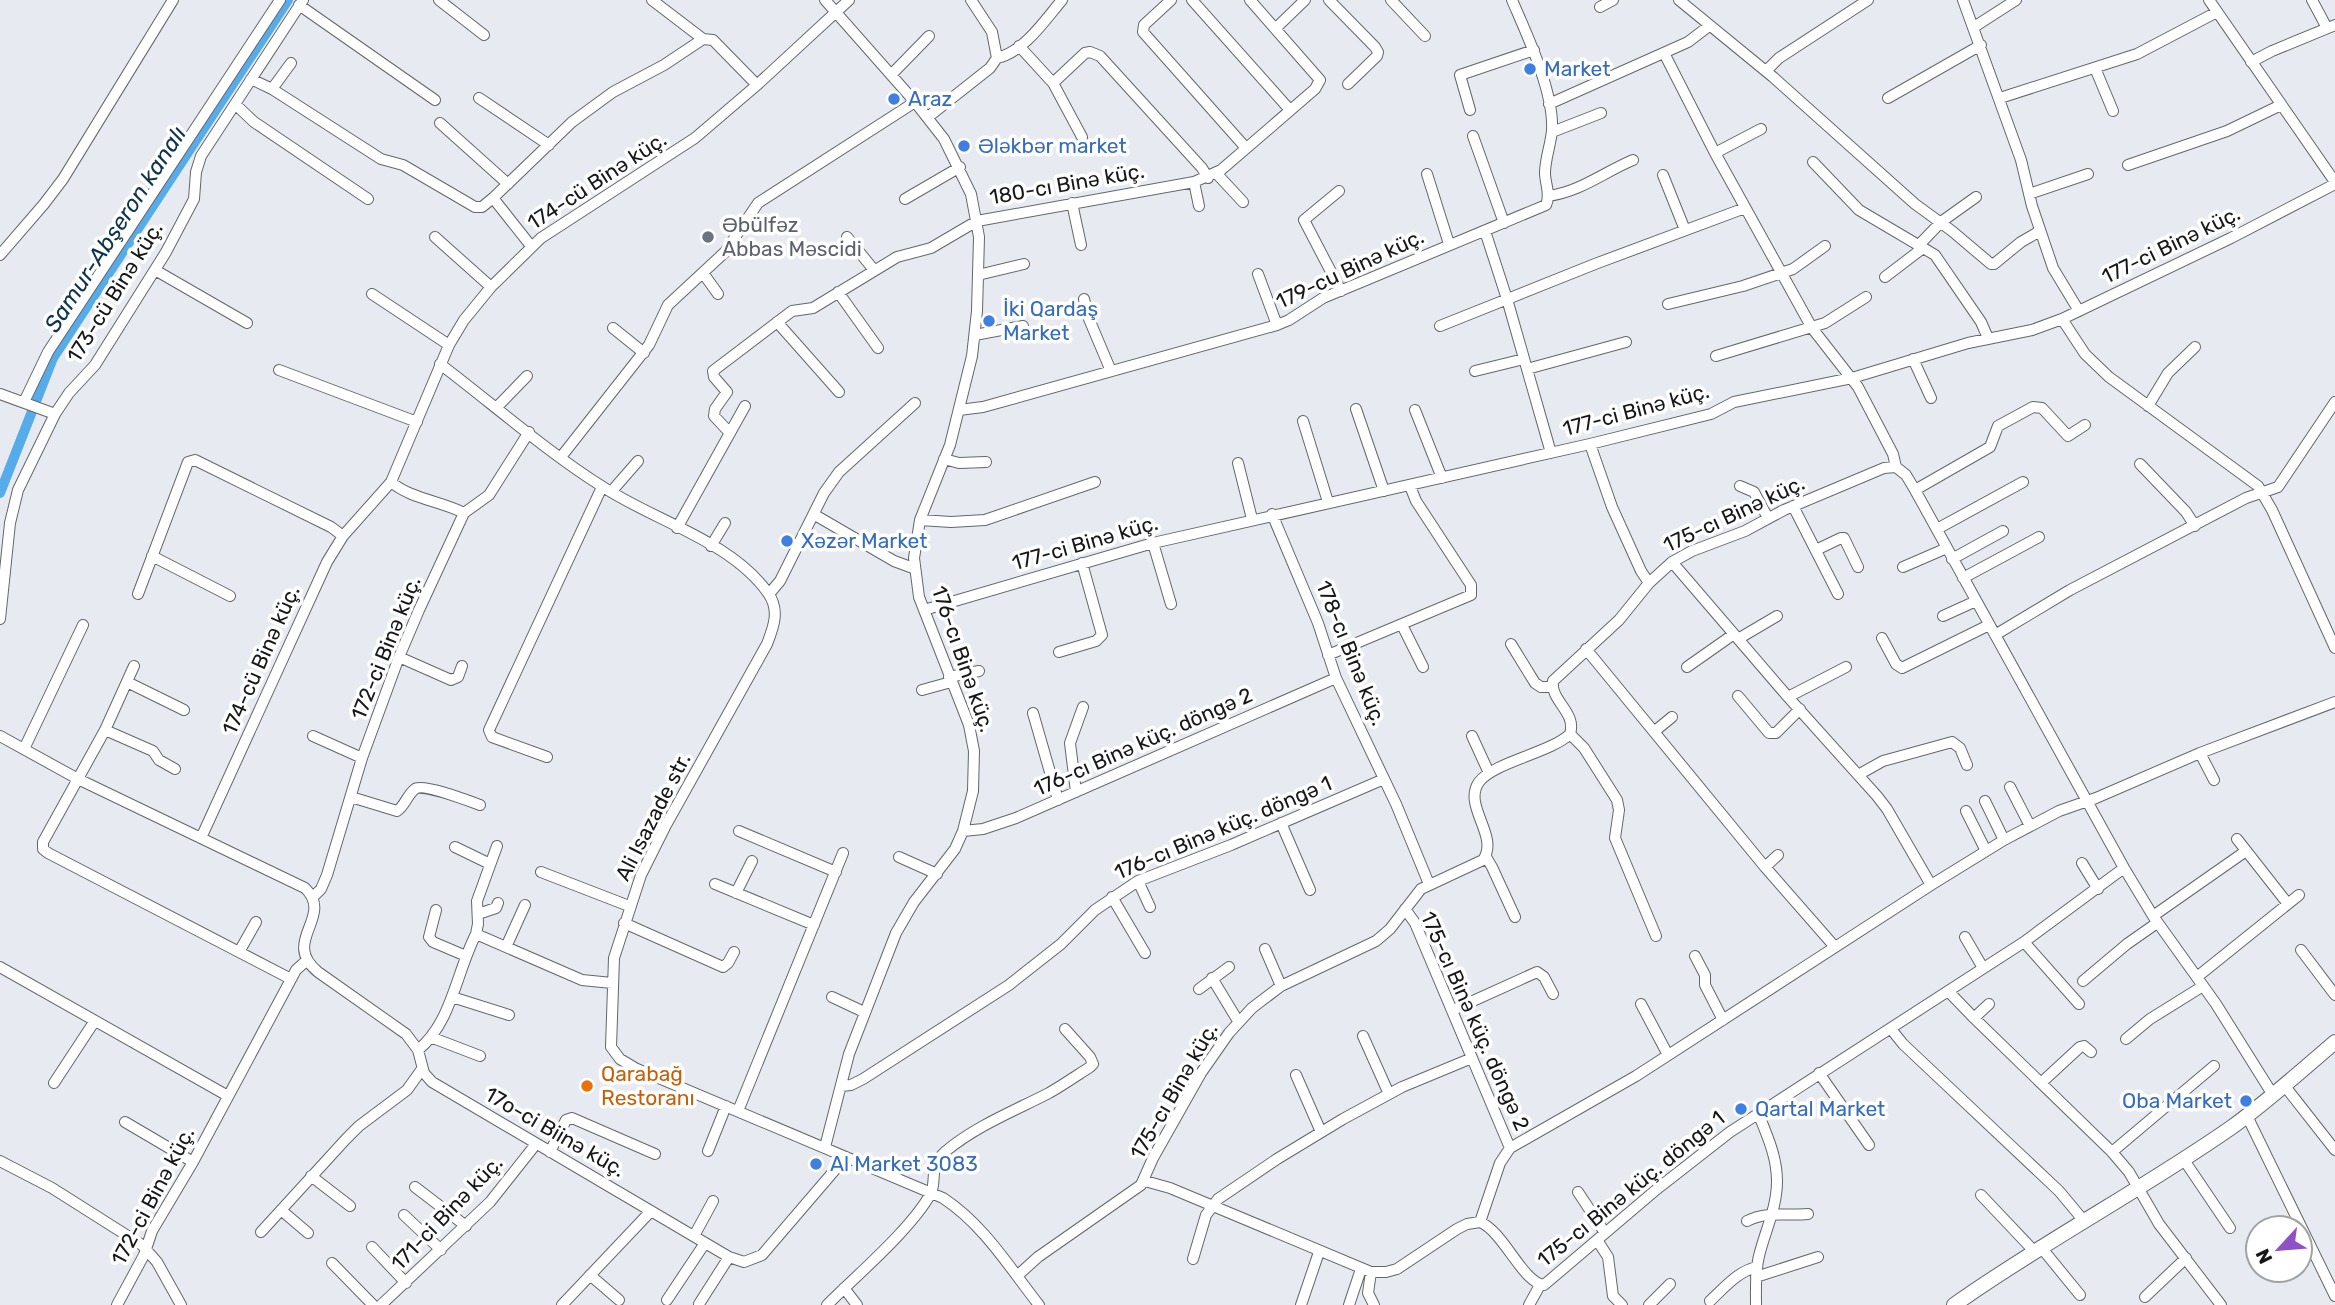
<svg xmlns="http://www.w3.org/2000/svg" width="2335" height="1305" font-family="Rubik,sans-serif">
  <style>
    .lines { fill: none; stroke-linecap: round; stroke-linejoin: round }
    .canal { stroke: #56acea; stroke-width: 10 }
    .minor-casing { stroke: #63676c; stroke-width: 12 }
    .major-casing { stroke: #63676c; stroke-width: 16 }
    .minor { stroke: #fff; stroke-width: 10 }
    .major { stroke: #fff; stroke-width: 14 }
    .shop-dot { fill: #3f7fe0; stroke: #fff; stroke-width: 2.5 }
    .worship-dot { fill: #6b7280; stroke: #fff; stroke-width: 2.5 }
    .food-dot { fill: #e8710a; stroke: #fff; stroke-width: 2.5 }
    .labels { text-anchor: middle; stroke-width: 7; stroke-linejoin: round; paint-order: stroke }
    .shop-label { font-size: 21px; fill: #366cbe; stroke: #fff; text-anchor: start }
    .street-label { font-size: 21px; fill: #161719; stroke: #fff }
    .worship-label { font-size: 21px; fill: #5b616d; stroke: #fff; text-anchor: start }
    .food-label { font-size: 21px; fill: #c56008; stroke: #fff; text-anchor: start }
    .water-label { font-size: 23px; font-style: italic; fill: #0e334c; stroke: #fff }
  </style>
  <rect width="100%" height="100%" fill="#e7ebf1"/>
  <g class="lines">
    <!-- canal -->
    <path class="canal" d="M 0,493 L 53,358 L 288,0"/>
    <!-- minor casing -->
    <g class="minor-casing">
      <path id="minor" d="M 439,0 L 484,35
        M 652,0 L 703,39
        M 1171,0 L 1144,25 L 1143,32 L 1246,148
        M 1192,0 L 1290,110
        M 1329,0 L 1375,47 L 1378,52 L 1377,56 L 1348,84
        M 1391,0 L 1425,36
        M 1679,0 L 1773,77 L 1915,204 L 1952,231 L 1991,264 L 1994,264 L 2021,242 L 2040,231
        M 1963,0 L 2021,160 L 2032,206 L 2053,268 L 2079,311
        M 2209,0 L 2335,182
        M 2312,0 L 2327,28
        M 299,5 L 435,100
        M 1600,7 L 1613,0
        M 1974,27 L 2016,0
        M 1276,28 L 1305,0
        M 1019,46 L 1053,83 L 1085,53 L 1090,52 L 1100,56 L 1202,168 L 1208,178
        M 1664,53 L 1715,153 L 1812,328 L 1858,387 L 1893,454 L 1896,467 L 1906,475 L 1915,490 L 2124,868 L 2153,916 L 2216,1004 L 2273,1095
        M 997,58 C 1024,52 1045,20 1062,0
        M 2251,62 L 2272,51 L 2335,25
        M 2095,68 L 2113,111
        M 1766,71 L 1779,58 L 1868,0
        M 891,75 L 929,36
        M 251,79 L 272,89 L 381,159 L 403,165 L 475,207 L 482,207 L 493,198 L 572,122 L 613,92 L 664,65 L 703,39 L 713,40 L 757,85
        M 1053,83 L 1082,137
        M 272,89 L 291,63
        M 479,98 L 549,145
        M 1888,98 L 1981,45
        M 2000,98 L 2137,54 L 2217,12
        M 235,104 L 254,122 L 368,199
        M 1549,104 L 1688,42 L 1709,26
        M 1470,110 L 1460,75 L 1534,50
        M 928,117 L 990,68 L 997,58 L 992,32 L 971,0
        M 440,123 L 508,184
        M 1552,132 L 1601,113
        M 1473,136 L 1504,223
        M 1715,153 L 1761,129
        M 1813,162 L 1859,210 L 1935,255 L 1981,322 L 1988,338
        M 2128,165 L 2227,131 L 2281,105
        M 1216,173 L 1243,202
        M 1427,174 L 1449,244
        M 1663,175 L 1685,230
        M 1194,182 L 1199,206
        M 1339,191 L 1304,220 L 1341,291
        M 2029,194 L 2088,174
        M 1548,196 C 1580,192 1604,172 1633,160
        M 493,198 L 531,246
        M 905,199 L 960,167
        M 1072,203 L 1081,245
        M 1485,231 L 1507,299 L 1551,453
        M 435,237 L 491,287
        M 847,237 L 874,270
        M 1918,246 L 1941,222 L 1976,197
        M 0,255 L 44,204 L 63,179 L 173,0
        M 155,270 L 247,323
        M 703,273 L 718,294
        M 1258,274 L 1277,325
        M 978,275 L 1024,264
        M 1885,277 L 1923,248
        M 838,292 L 878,348
        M 372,294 L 449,345
        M 1084,299 L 1089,319 L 1111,371
        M 1668,304 L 1743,286 L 1793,269 L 1825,246
        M 2062,319 L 2085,354 L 2109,377 L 2258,486 L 2272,510 L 2335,648
        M 777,322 L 839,392
        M 1440,326 L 1595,264 L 1745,208
        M 613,328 L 644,353
        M 975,335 L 1023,326
        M 1716,356 L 1825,323 L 1866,297
        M 1913,359 L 1931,398
        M 440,364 C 494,405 546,451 603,487 C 655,521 731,541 768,593 C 780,610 774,626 767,644 L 666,825 L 641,875 L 614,958 L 611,1047 L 620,1059 L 635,1068 L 943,1198 C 984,1225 1009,1267 1039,1305
        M 1527,369 L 1626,342
        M 279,370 L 417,422
        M 1475,371 L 1524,359
        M 0,394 L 55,414
        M 24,402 L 48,352 L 280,0
        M 2148,406 L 2168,373 L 2195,347
        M 497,407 L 527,376
        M 1356,409 L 1384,491
        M 959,410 L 983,407 L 1277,325 L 1289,320 L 1323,298 L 1546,205 C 1551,194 1545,184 1545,173 C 1545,159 1551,144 1552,130 C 1554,92 1527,35 1512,0
        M 1415,410 L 1442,478
        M 1303,421 L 1328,502
        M 729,432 L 714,416 L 715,409 L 727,392 L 714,377 L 713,371 L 792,311 L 813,308 L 897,257 L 931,248 L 977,221 L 1194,182 L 1221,170 L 1315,89 L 1320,80 L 1250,0
        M 1590,444 L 1612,507 L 1641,571 L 1649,583
        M 561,457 L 649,345 L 668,305 L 725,252 L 758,203 L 915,102
        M 944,459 L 959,463 L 986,462
        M 1238,463 L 1252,519
        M 2140,464 L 2186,512 L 2195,526
        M 391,482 C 411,499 441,501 464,513
        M 1740,486 L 1754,492 L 1768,518
        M 1915,490 L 1990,447 L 1998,426 L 2033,407 L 2042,408 L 2068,436 L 2085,425
        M 611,492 L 638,461
        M 1793,506 L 1838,594
        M 1272,514 L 1318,623 L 1336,678 L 1396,804 L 1429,884
        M 815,515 L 894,561 L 913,568
        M 920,520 L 951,522 L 985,520 L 1095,482
        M 677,528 L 745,406
        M 1937,529 L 2023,482
        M 1153,543 L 1171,604
        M 711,546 L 725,523
        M 1816,550 L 1841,538 L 1844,538 L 1858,567
        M 152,556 L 230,596
        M 1952,559 L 2003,531
        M 1672,562 L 1788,697 L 1877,796 L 1887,809 L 1931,885
        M 1903,567 L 1947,548
        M 1963,578 L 2039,537
        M 138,594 L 188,462 L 195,460 L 331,527 L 343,536
        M 769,594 L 780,581 L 824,493 L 839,472 L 915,403
        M 924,610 L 1153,543 L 1590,444 L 1711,414 L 1734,402 L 1852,378 L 1968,343 L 2032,330 L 2062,319 L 2231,238 L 2335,184
        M 1943,616 L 1976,601
        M 0,619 L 10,523 L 18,490 L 55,414 L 69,393 L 95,365 L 166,252 L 194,199 L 196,172 L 201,156 L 303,0
        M 1402,625 L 1423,667
        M 1995,635 L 2070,590 L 2246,498 L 2278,487 L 2335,402
        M 1882,638 L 1896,664 L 1902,668 L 1989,625
        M 1738,639 L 1777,616
        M 1511,644 L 1535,683 L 1541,687 L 1552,687
        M 1586,649 L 1765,867 L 1835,947
        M 1059,652 L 1096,641 L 1102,635 L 1082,563
        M 1328,655 L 1471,595 L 1471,585 L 1416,501 L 1410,486
        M 399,657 L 451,680 L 458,677 L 462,666
        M 134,666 L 105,730 L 43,842 L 43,849 L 48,853 L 291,979
        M 1687,667 L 1734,634
        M 949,677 L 979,671
        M 127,682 L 184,710
        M 922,690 L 951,682
        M 1738,696 L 1769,733 L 1776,733 L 1800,709
        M 1788,697 L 1846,667
        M 1033,713 L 1058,800
        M 105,730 L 153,751 L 159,760 L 175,769
        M 1655,731 L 1672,717
        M 1570,734 L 1584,748 L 1617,800 L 1619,810 L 1615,838 L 1656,936
        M 0,736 L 78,779 L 305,888 C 335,917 280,941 318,972 L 406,1034 L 418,1050 L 424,1073 L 432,1082 L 729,1257 L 744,1262 L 762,1255 L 846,1157
        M 313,736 L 362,758
        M 1472,736 L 1489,773
        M 24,749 L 83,625
        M 2200,753 L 2214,780
        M 547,757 L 492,737 L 489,730 L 602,487
        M 1858,775 L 1883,761 L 1952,742 L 1960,748 L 1967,765
        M 2010,787 L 2030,826
        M 1076,792 L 1070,743 L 1083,707
        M 351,797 L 397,811 C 405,806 407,795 415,789 C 422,783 469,801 480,805
        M 1985,801 L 2004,840
        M 1966,811 L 1986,851
        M 1281,823 L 1310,890
        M 739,831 L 836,872
        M 963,831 L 983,829 L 1016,818 L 1336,678
        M 201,838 L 327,562 L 343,536 L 391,482 L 449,345 L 464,320 L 491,287 L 541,238 L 695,138 L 757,85 L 849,0
        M 2237,839 L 2288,904
        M 455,847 L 490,864
        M 899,857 L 937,874
        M 1486,857 L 1492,867 L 1515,917
        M 2082,863 L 2098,889
        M 1765,867 L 1778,855
        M 541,872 L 629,906
        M 1138,881 L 1150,907
        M 715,884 L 814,925
        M 736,893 L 752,861
        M 313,897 L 321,889 L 327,875 L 362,758 L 399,657 L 419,610 L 464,513 L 489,495 L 529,432
        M 1112,897 L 1145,953
        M 1405,909 L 1415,923 L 1510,1148
        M 436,910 L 429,937 L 433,942 L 466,956
        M 478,914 L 496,908 L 498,903
        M 2153,916 L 2246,851
        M 624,923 L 723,967 L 728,963 L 734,952
        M 476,934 L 478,924 L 477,901 L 497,846
        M 1965,937 L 1983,968
        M 2024,942 L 2079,1004
        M 506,947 L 525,905
        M 1265,949 L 1281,986
        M 2301,950 L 2335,995
        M 239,952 L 256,922
        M 1695,956 L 1705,975 L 1705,985 L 1723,1020
        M 0,967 L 228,1096
        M 2197,977 L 2299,895
        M 1212,978 L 1238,1021
        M 2083,981 L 2127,944 L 2157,923
        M 1199,989 L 1229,967
        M 1948,991 L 1974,1018 L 2112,1152 L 2129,1172 L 2159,1224 L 2221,1305
        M 452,997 L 509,1015
        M 832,997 L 864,1012
        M 1641,1004 L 1668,1055
        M 1453,1010 L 1537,972 L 1544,977 L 1553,994
        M 1974,1018 L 1989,1004
        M 1891,1029 L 1903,1044 L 2059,1191 L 2084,1221
        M 1363,1036 L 1389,1094
        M 433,1038 L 480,1056
        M 2126,1039 L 2150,1019 L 2203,986
        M 418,1050 C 452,1022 456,973 476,934 L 582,980 L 612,983
        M 1819,1073 L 1869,1145
        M 1296,1075 L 1321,1132
        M 54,1083 L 94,1022
        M 2041,1083 L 2080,1047 L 2084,1046 L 2091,1052
        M 2284,1085 L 2335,1150
        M 841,1086 L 851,1085 L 863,1079 L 1009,985 L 1061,944 L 1095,910 L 1138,881 L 1231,845 L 1384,779
        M 738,1111 L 843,853
        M 2247,1116 L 2335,1296
        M 125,1122 L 193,1162
        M 825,1147 L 849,1054 L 896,933 L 914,902 L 955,849 L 963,831 L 973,791 L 974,751 L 969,725 L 919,597 L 914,558 L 920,520 L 950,445 L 972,356 L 977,311 L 979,237 L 971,194 L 944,139 L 915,102 L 825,0
        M 708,1151 L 726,1106
        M 550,1152 L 566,1120 L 572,1118 L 655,1154
        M 2112,1152 L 2214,1066
        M 2184,1160 L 2230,1228
        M 0,1161 L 52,1188 L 142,1245 L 157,1262 L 181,1305
        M 311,1176 L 350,1206
        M 1145,1181 L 1170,1188 L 1371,1272 L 1386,1272 L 1397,1269 L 1457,1229 L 1467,1224 L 1480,1222 C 1504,1232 1522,1282 1544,1285 L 1657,1189 L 1730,1132 L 2024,942 L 2124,868
        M 415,1187 L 466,1226
        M 1578,1192 L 1605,1233
        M 1981,1195 L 2033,1250
        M 281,1210 L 308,1233
        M 404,1215 L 441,1250
        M 1747,1221 C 1766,1211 1787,1216 1808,1214
        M 1480,1222 L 1500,1163 L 1510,1148 L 1636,1076 L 1931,885 L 2004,840 L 2059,811 L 2096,798 L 2200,753 L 2335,702
        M 261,1232 L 346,1139 L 359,1126 L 407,1090 L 422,1069
        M 694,1236 L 713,1201
        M 1597,1240 L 1608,1257 L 1613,1296 L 1622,1305
        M 2040,1246 L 2080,1295
        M 372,1247 L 406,1283
        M 1193,1259 L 1206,1215 L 1218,1199 L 1277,1159 L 1343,1119 L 1402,1087 L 1472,1058
        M 332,1263 L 373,1305
        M 1371,1272 L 1368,1293 L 1374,1305
        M 590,1275 L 619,1300
        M 1017,1276 L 1038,1257 L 1141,1185 L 1153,1158 L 1201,1073 L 1229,1033 L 1252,1008 L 1281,986 L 1376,941 L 1390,929 L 1421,889 L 1483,860 C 1500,836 1462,806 1479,782 C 1494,762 1550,753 1570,734 C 1577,712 1550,701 1553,681 L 1619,620 L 1649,583 L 1672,562 L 1692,551 L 1745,531 L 1784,510 L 1884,468 L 1896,467
        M 1756,1277 L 1818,1257
        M 844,1288 L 857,1305
        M 2145,1297 L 2186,1258
        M 667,1300 L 705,1243
        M 1710,1301 C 1724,1288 1738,1271 1757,1267
        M 699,1304 L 729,1257
        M 117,1305 L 144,1255 L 152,1231 L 193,1162 L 296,970 L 306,961
        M 381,1305 L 490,1202 L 536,1144
        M 562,1305 L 651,1211
        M 827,1305 C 858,1274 909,1231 930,1195 C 938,1181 927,1168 946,1151 C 976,1126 1014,1111 1049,1093 C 1063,1085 1076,1076 1090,1067 L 1093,1064 L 1090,1057 L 1065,1029
        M 1301,1305 L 1319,1252
        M 1349,1305 L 1361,1269
        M 1529,1305 L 1540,1285
        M 1649,1305 L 1670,1284
        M 1756,1305 C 1756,1289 1755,1272 1759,1256 C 1765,1231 1777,1208 1777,1181 C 1777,1157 1767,1135 1758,1113"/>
    </g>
    <!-- major casing -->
    <g class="major-casing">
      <path id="major" d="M 1954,1305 C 2044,1241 2142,1190 2232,1127 C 2268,1101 2301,1071 2335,1042"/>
    </g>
    <!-- minor -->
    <use href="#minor" class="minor"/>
    <!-- major -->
    <use href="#major" class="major"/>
  </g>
  <!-- markers -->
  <g class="shop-dot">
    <circle cx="1530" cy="69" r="7"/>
    <circle cx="894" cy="99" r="7"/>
    <circle cx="964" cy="146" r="7"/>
    <circle cx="989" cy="321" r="7"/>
    <circle cx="787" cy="541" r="7"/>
    <circle cx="2246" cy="1101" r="7"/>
    <circle cx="1741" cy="1109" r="7"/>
    <circle cx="816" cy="1164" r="7"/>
  </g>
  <circle class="worship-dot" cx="708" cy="237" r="7"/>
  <circle class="food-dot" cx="587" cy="1086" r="7"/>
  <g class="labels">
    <!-- shop labels -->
    <g class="shop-label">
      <text x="1544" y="76">Market</text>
      <text x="908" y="106">Araz</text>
      <text x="978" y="153">Ələkbər market</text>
      <text x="1003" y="316">İki Qardaş<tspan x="1003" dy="24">Market</tspan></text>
      <text x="801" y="548">Xəzər Market</text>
      <text x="2232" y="1108" text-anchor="end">Oba Market</text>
      <text x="1755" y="1116">Qartal Market</text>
      <text x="830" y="1171">Al Market 3083</text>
    </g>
    <!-- street labels -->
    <g class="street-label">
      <text transform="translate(597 181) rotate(-33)" y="7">174-cü Binə küç.</text>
      <text transform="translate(1067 184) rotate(-10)" y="7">180-cı Binə küç.</text>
      <text transform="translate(2171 245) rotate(-26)" y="7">177-ci Binə küç.</text>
      <text transform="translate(1350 269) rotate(-25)" y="7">179-cu Binə küç.</text>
      <text transform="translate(115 292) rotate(-58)" y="7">173-cü Binə küç.</text>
      <text transform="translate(1636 410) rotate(-15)" y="7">177-ci Binə küç.</text>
      <text transform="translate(1734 514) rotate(-25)" y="7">175-cı Binə küç.</text>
      <text transform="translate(1085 543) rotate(-16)" y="7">177-ci Binə küç.</text>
      <text transform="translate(386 648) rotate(-68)" y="7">172-ci Binə küç.</text>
      <text transform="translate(1351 653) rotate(68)" y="7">178-cı Binə küç.</text>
      <text transform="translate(963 659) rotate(71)" y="7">176-cı Binə küç.</text>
      <text transform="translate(261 660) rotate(-66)" y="7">174-cü Binə küç.</text>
      <text transform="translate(1143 742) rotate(-24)" y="7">176-cı Binə küç. döngə 2</text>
      <text transform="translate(653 817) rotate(-63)" y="7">Ali Isazade str.</text>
      <text transform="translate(1223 828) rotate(-23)" y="7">176-cı Binə küç. döngə 1</text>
      <text transform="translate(1475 1021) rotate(66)" y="7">175-cı Binə küç. döngə 2</text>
      <text transform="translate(1174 1091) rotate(-60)" y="7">175-cı Binə küç.</text>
      <text transform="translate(555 1132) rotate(30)" y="7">17o-ci Biinə küç.</text>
      <text transform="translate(1631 1189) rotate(-39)" y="7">175-cı Binə küç. döngə 1</text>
      <text transform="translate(153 1196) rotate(-62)" y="7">172-ci Binə küç.</text>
      <text transform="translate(447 1213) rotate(-46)" y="7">171-ci Binə küç.</text>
    </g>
    <!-- worship labels -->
    <g class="worship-label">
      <text x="722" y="232">Əbülfəz<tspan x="722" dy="24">Abbas Məscidi</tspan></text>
    </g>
    <!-- food labels -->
    <g class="food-label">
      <text x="601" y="1081">Qarabağ<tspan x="601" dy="24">Restoranı</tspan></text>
    </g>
    <!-- water labels -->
    <g class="water-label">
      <text transform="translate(115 229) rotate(-57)" y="8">Samur-Abşeron kanalı</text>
    </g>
  </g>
  <!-- north arrow -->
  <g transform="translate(2279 1249) rotate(244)"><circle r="33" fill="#ffffff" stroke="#a2a2a3" stroke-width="2"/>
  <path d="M0-5L12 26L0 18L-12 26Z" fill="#9051c7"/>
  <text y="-10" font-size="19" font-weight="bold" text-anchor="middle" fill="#161719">N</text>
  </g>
</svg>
